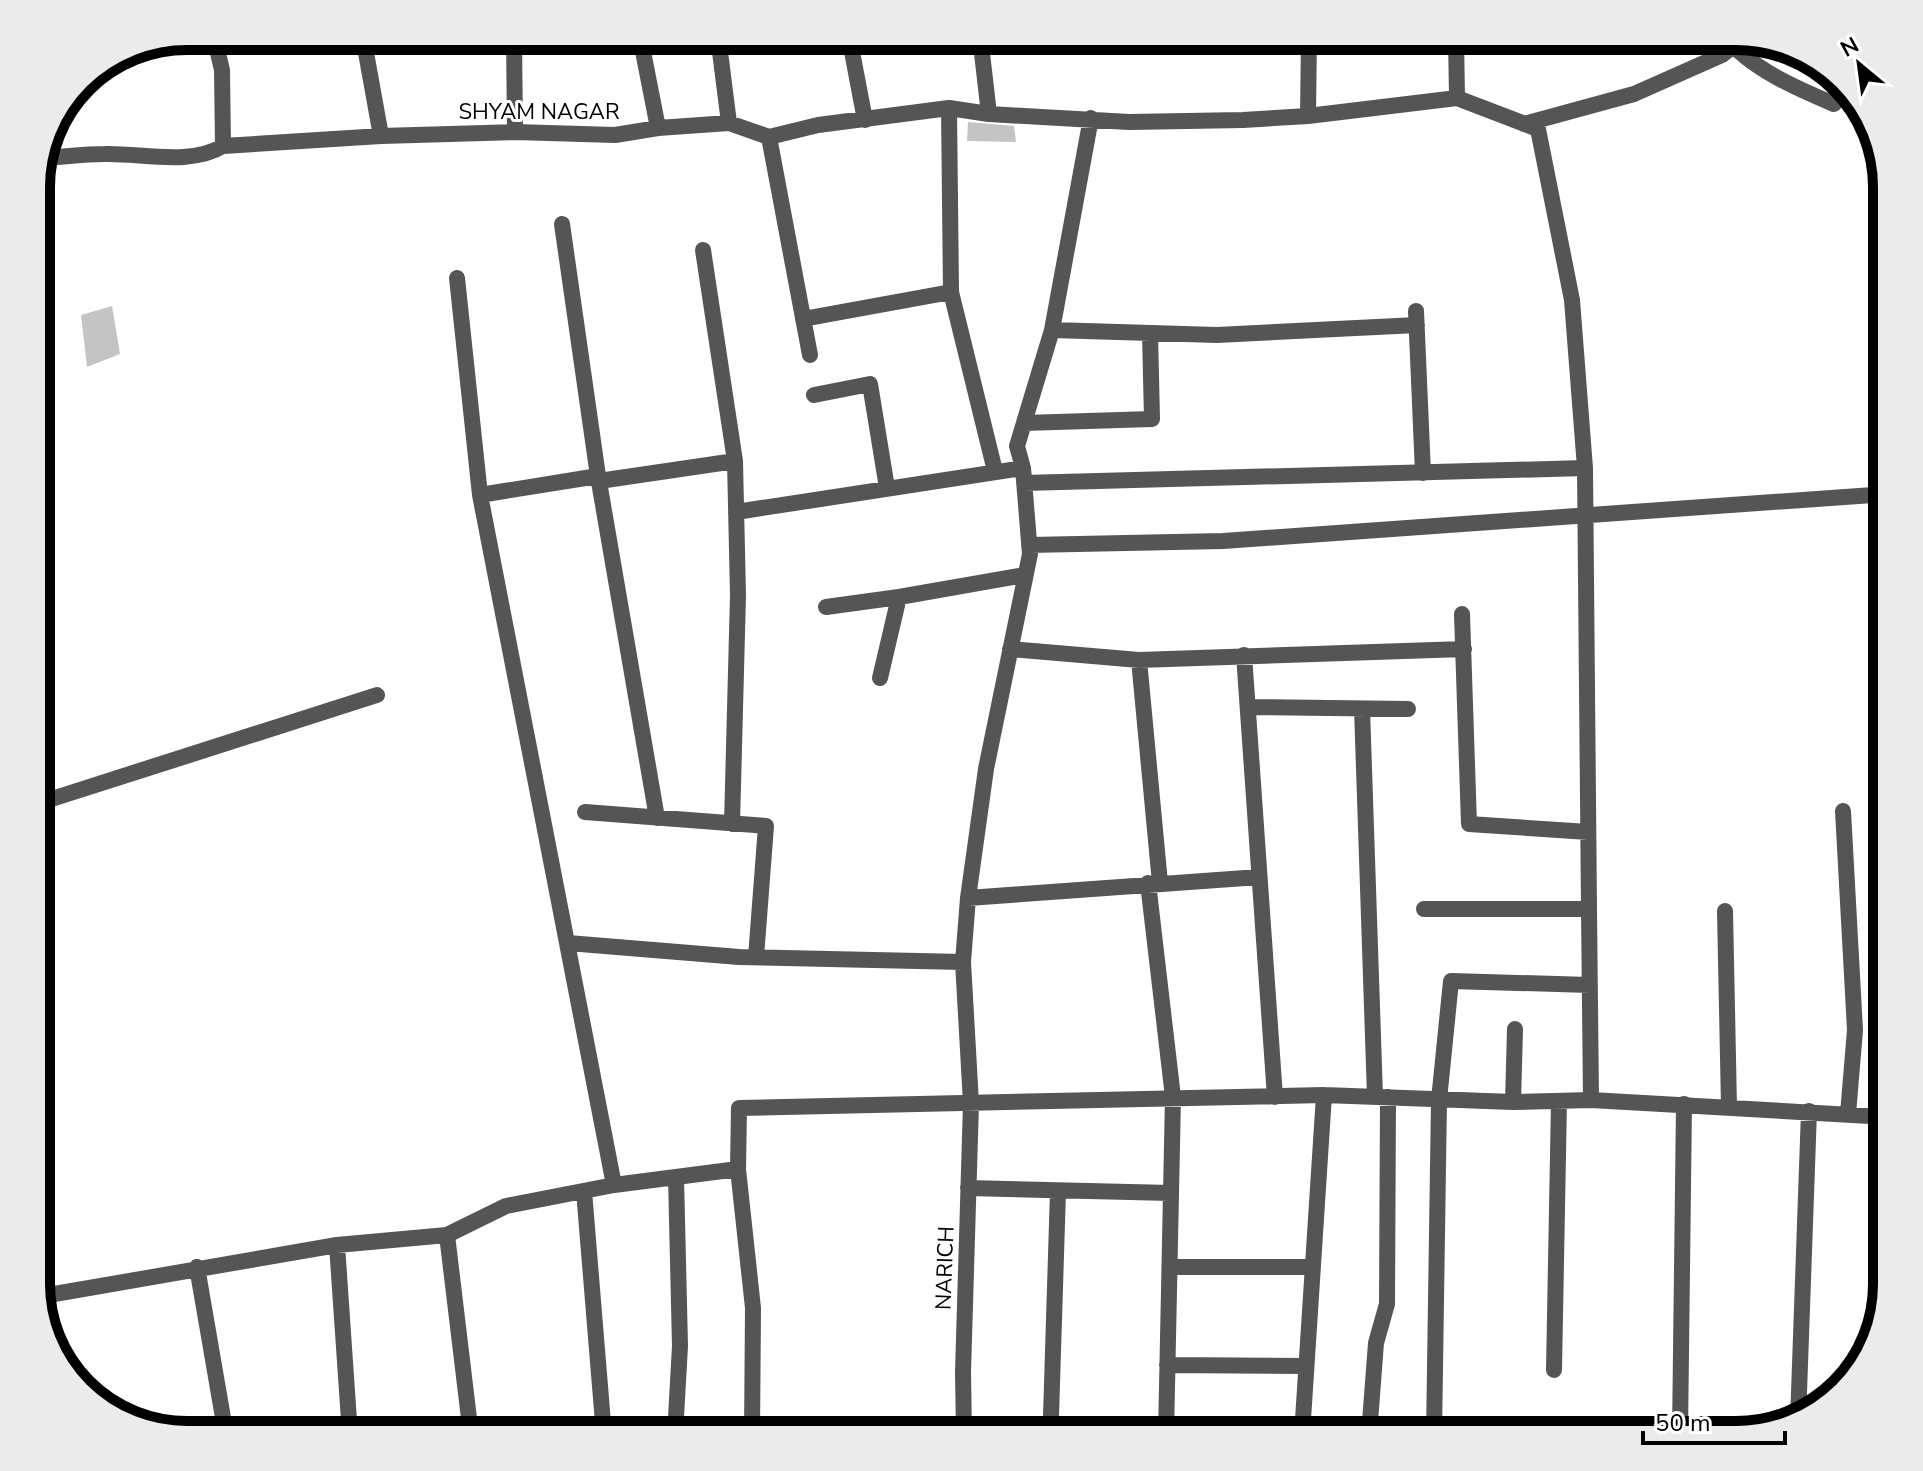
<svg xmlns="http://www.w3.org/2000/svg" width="1923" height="1471" font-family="'Nunito Sans',sans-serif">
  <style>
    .building { fill: #c4c4c4 }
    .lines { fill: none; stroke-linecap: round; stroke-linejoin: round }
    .minor { stroke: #555; stroke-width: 16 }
    .labels { text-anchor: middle; stroke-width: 6; stroke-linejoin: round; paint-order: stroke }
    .street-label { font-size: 22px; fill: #000; stroke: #fff }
    .rim { fill: none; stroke: #000; stroke-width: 10 }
  </style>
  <rect width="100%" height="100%" fill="#fff"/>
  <!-- building -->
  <path class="building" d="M 968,122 L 1014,126 L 1016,142 L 967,141 Z
    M 112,306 L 120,354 L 87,367 L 81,315 Z"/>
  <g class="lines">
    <!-- minor -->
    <path class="minor" d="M 214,36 L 222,70 L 223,146
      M 363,36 L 381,136
      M 514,36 L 515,132
      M 640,36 L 658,128
      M 718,36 L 729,123
      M 849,36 L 865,120
      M 980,36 L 989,114
      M 1725,36 C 1749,68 1798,89 1834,104 L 1844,87
      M 1457,98 L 1538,129 L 1572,300 L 1585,468 L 1589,909
      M 949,108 L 951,292 L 995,471
      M 1308,116 L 1309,36
      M 1524,124 L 1634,94 L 1722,55 L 1733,46
      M 769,137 L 810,355
      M 41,158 C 62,157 84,154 105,154 C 142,153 190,166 223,146 L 381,136 L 515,132 L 615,135 L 658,128 L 729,123 L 769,137 L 818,125 L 949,108 L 989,114 L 1129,122 L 1243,120 L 1308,116 L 1457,98 L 1456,36
      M 562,224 L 598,476
      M 703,250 L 735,461
      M 457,278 L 480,495 L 614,1185
      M 1416,311 L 1423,473
      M 803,319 L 951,292
      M 1052,330 L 1091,118
      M 814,395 L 870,384 L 887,488
      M 1024,423 L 1152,419 L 1150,333
      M 599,481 L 735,461 L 738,595 L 732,824
      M 1024,483 L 1585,468
      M 480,495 L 598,476 L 657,818
      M 736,512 L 1023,468
      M 1029,545 L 1223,541 L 1887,494
      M 899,597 L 1025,575
      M 826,607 L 899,597 L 880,678
      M 1462,614 L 1469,824 L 1588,832
      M 1010,649 L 1139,660 L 1464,649
      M 1244,655 L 1275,1097
      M 1139,660 L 1160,883
      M 1248,707 L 1408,709
      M 1362,709 L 1375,1096
      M 36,804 L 377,695
      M 1843,811 L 1855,1030 L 1848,1114
      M 585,812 L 766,826 L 756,957
      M 1148,883 L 1173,1097 L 1166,1435
      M 968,898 L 1259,877
      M 1424,909 L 1589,909 L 1591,1100
      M 1725,911 L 1729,1107
      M 568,943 L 739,957 L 963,962
      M 1513,1102 L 1515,1029
      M 968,1188 L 1171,1193
      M 584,1191 L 604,1435
      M 447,1235 L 471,1435
      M 337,1245 L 350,1435
      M 197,1267 L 226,1435
      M 1170,1267 L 1312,1267
      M 37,1297 L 337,1245 L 447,1235 L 506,1206 L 614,1185 L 738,1169
      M 1167,1365 L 1306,1366
      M 1554,1370 L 1559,1101
      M 1051,1416 L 1058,1191
      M 1798,1421 L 1809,1111
      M 1166,1424 L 1302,1425
      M 675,1435 L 680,1346 L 676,1177
      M 752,1435 L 753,1308 L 738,1169 L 739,1108 L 1324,1095 L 1513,1102 L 1591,1100 L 1887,1117
      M 964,1435 L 963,1372 L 971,1103 L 963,962 L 968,898 L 986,769 L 1030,554 L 1023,468 L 1017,446 L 1052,330 L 1217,335 L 1417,325
      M 1302,1435 L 1324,1095
      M 1369,1435 L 1376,1343 L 1387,1304 L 1388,1097
      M 1434,1435 L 1439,1100 L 1451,981 L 1590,985
      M 1680,1435 L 1684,1104"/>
  </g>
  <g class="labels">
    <!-- street labels -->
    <g class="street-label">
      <text x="539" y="119">SHYAM NAGAR</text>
      <text transform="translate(944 1268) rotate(-88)" y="8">NARICH</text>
    </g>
  </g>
  <!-- crop -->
  <path d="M0 0H1923V1471H0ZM187 50H1736A137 137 0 0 1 1873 187V1284A137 137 0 0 1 1736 1421H187A137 137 0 0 1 50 1284V187A137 137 0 0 1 187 50Z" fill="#ebebeb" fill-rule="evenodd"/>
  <path class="rim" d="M187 50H1736A137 137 0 0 1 1873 187V1284A137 137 0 0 1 1736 1421H187A137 137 0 0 1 50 1284V187A137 137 0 0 1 187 50Z"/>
  <!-- north arrow -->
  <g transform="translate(1859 64) rotate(331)" stroke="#ffffff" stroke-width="6" paint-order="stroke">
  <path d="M0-6L14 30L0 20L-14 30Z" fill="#000000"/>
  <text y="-12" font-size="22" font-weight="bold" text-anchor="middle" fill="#000000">N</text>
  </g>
  <!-- scale -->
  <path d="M1643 1431v12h142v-12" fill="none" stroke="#000000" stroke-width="4"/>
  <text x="1655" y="1431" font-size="24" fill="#000000" stroke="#ffffff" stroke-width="6" paint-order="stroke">50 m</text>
</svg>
